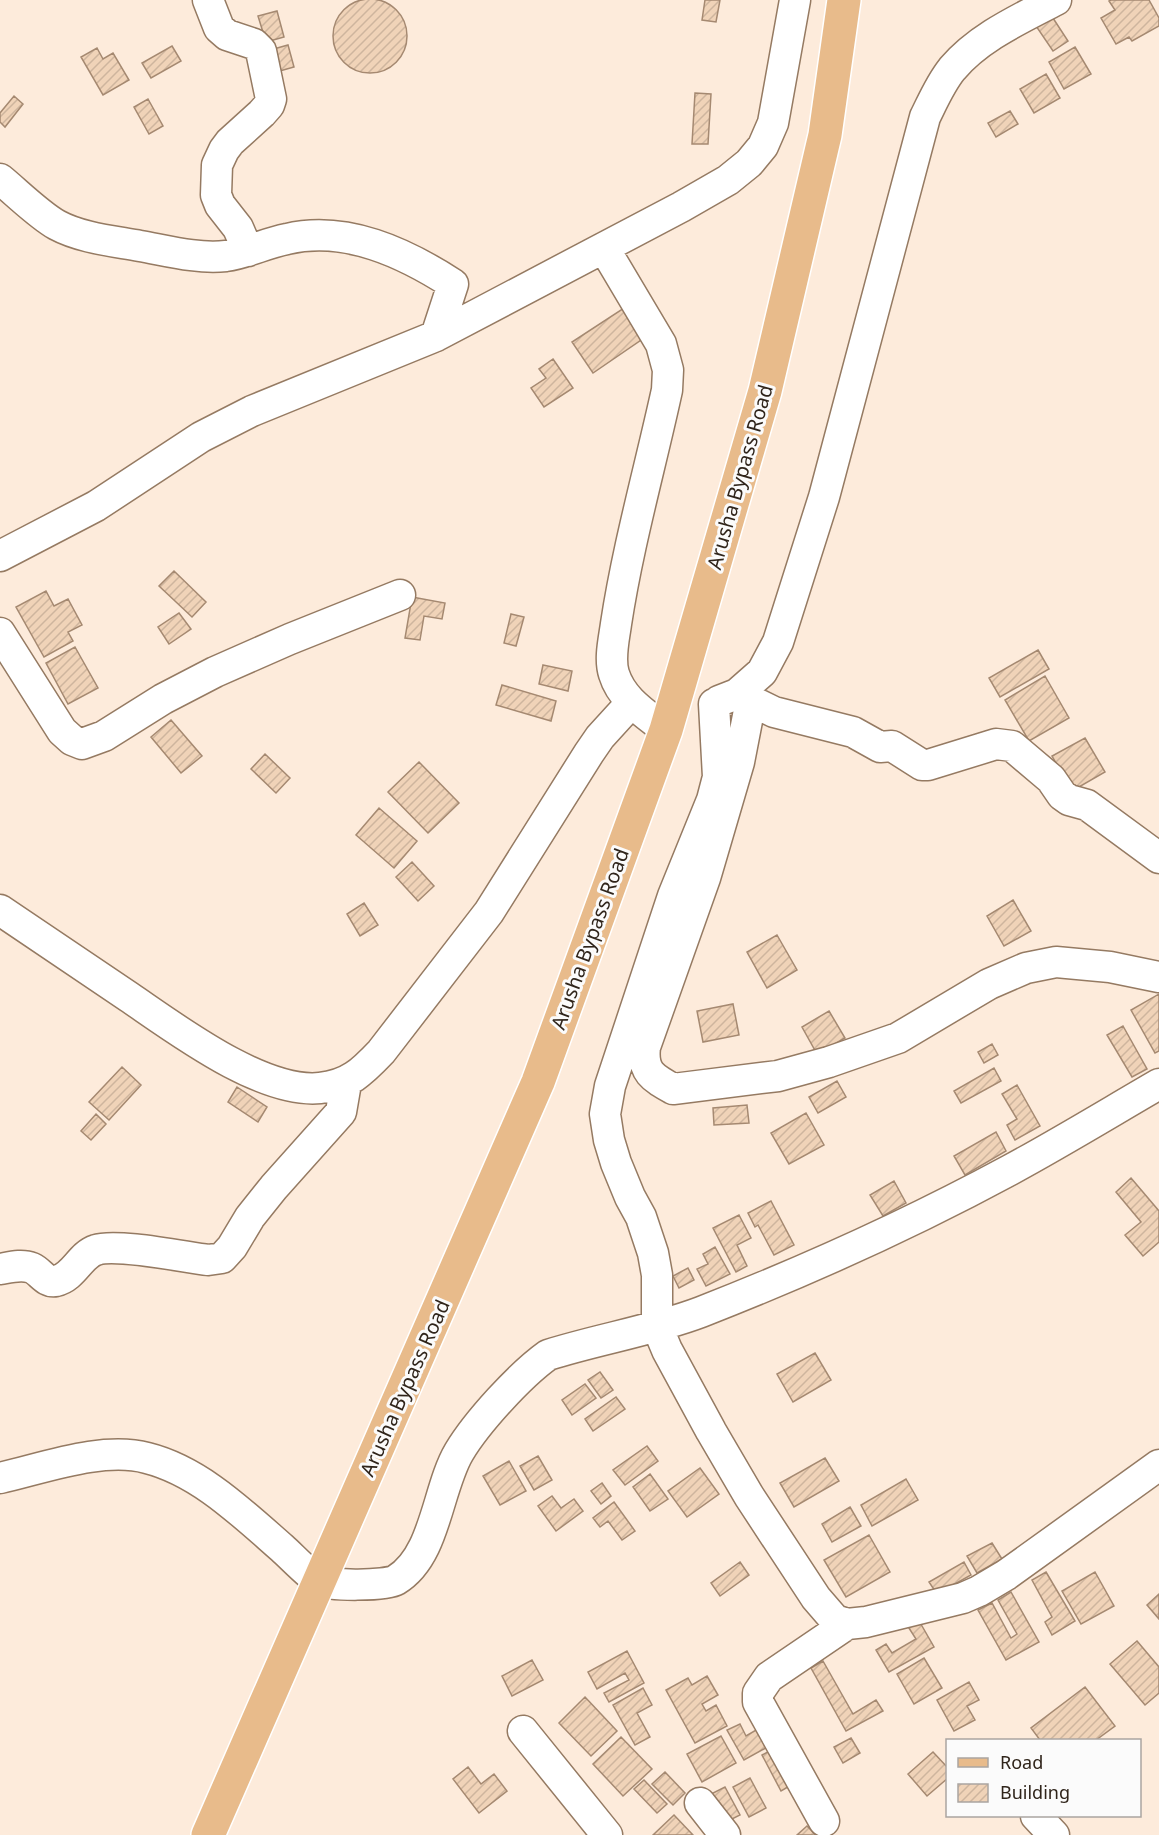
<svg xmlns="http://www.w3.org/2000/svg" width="1159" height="1835" font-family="'Noto Sans',sans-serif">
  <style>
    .building { fill: url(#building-hatch); stroke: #a58971; stroke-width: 1.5 }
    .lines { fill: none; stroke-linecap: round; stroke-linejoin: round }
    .minor-casing { stroke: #957a62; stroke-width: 33 }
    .major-casing { stroke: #fff; stroke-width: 36 }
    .minor { stroke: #fff; stroke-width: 30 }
    .major { stroke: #e8bb8b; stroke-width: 33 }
    .labels { text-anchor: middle; stroke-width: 6; stroke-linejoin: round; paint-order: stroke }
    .street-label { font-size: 20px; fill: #30251b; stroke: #fbfbfb }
  </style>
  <defs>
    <pattern id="building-hatch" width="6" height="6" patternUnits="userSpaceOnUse" patternTransform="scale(1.5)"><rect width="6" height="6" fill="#f0d3b8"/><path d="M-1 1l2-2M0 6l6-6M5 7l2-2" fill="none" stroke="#ceb59e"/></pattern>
  </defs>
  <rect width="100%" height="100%" fill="#fdebdb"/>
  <!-- building -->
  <path class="building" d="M333 36a37 37 0 1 1 74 0a37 37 0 1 1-74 0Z
    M 705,0 L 720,0 L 716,22 L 702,20 Z
    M 1111,0 L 1149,0 L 1159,18 L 1159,26 L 1132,41 L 1129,37 L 1116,44 L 1101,18 L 1115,10 L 1109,1 Z
    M 277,11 L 284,37 L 266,42 L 258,16 Z
    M 1051,15 L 1068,41 L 1053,51 L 1036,26 Z
    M 288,45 L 294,67 L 276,72 L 270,50 Z
    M 172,46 L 181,61 L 151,78 L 142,63 Z
    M 1075,47 L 1091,74 L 1064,89 L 1049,62 Z
    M 97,48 L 103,59 L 113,53 L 129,80 L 103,95 L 81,57 Z
    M 1046,74 L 1060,98 L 1034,113 L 1020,89 Z
    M 695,93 L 711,94 L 708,144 L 692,144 Z
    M 14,96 L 23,104 L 5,127 L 0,122 L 0,113 Z
    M 148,99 L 163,126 L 149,134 L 134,107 Z
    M 1010,111 L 1018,124 L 996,137 L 988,123 Z
    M 624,308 L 644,338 L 593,373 L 572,342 Z
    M 553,359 L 573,388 L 544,407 L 531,388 L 546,378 L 539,369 Z
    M 174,571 L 206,602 L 192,617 L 159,586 Z
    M 46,591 L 54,606 L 68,599 L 82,625 L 68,632 L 73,641 L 44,657 L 16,607 Z
    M 412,597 L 445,603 L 442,619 L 424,616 L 420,640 L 405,638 Z
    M 179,613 L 191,629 L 169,644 L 158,627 Z
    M 511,614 L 524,617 L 516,646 L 504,643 Z
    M 75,647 L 98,688 L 68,704 L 46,663 Z
    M 1038,650 L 1049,669 L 1000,697 L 989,678 Z
    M 543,665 L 572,671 L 568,691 L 539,684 Z
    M 1045,676 L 1069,718 L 1029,741 L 1005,700 Z
    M 502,685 L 556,701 L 551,721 L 496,705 Z
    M 171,720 L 202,756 L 181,773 L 151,737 Z
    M 1085,738 L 1105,772 L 1072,791 L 1052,756 Z
    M 265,754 L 290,778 L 276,793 L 251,769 Z
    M 419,762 L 459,803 L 428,833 L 388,792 Z
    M 379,808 L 417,841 L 394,868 L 356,835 Z
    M 412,862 L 434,886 L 418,901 L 396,877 Z
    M 1013,900 L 1031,931 L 1004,946 L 987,916 Z
    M 364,903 L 378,925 L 360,936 L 347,914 Z
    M 777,935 L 797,970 L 767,988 L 747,952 Z
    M 1159,994 L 1159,1051 L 1155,1053 L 1131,1010 Z
    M 733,1004 L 739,1035 L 703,1042 L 697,1011 Z
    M 829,1011 L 845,1038 L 817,1054 L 802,1027 Z
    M 1123,1026 L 1147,1069 L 1132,1077 L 1107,1035 Z
    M 992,1044 L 998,1055 L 984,1063 L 978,1052 Z
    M 122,1067 L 141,1085 L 109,1120 L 89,1102 Z
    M 994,1068 L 1001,1081 L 961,1103 L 954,1091 Z
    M 837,1081 L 846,1097 L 818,1113 L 809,1097 Z
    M 1017,1085 L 1040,1126 L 1015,1140 L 1007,1125 L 1017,1119 L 1002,1094 Z
    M 237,1087 L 267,1107 L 258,1122 L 228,1102 Z
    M 747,1105 L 749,1123 L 714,1125 L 713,1108 Z
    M 806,1113 L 824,1145 L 789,1164 L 771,1133 Z
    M 96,1114 L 106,1124 L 91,1140 L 81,1131 Z
    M 996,1132 L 1006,1151 L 965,1175 L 954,1156 Z
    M 1131,1178 L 1159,1211 L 1159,1242 L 1143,1256 L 1125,1235 L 1141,1222 L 1116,1192 Z
    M 894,1181 L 906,1203 L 883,1216 L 870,1195 Z
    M 771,1201 L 794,1245 L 774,1255 L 758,1225 L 755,1227 L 748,1213 Z
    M 739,1215 L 751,1238 L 737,1245 L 747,1266 L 736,1272 L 713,1228 Z
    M 715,1247 L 730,1274 L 706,1286 L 697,1269 L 708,1264 L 703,1254 Z
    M 688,1268 L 694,1280 L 679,1288 L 673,1276 Z
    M 815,1353 L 831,1380 L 793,1402 L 777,1374 Z
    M 600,1372 L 613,1390 L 601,1398 L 588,1380 Z
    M 585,1384 L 596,1398 L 572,1415 L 562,1400 Z
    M 616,1397 L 625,1409 L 593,1431 L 585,1419 Z
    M 647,1446 L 658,1461 L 625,1485 L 613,1470 Z
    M 538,1456 L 552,1480 L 534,1490 L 520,1466 Z
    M 825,1458 L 839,1481 L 794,1507 L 780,1483 Z
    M 509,1461 L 526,1491 L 500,1505 L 483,1476 Z
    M 700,1468 L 719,1494 L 687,1517 L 668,1491 Z
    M 650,1474 L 668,1499 L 650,1511 L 633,1487 Z
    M 906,1479 L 918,1500 L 872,1526 L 861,1505 Z
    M 602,1483 L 611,1496 L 601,1504 L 591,1491 Z
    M 552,1496 L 561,1508 L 574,1499 L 583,1511 L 556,1531 L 538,1506 Z
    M 614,1502 L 635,1531 L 622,1540 L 608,1521 L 600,1527 L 593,1518 Z
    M 850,1507 L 861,1526 L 832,1542 L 822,1524 Z
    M 869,1535 L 890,1572 L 846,1597 L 824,1560 Z
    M 992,1543 L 1002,1559 L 977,1573 L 967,1556 Z
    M 740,1562 L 749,1575 L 720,1596 L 711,1583 Z
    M 964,1562 L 971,1575 L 937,1594 L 929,1582 Z
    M 1046,1572 L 1075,1621 L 1052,1635 L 1045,1622 L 1052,1617 L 1032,1580 Z
    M 1095,1572 L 1114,1606 L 1081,1624 L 1062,1591 Z
    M 1011,1592 L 1039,1642 L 1006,1660 L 978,1610 L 992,1603 L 1011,1638 L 1017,1634 L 998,1600 Z
    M 1159,1594 L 1159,1619 L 1147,1605 Z
    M 918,1619 L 934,1647 L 889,1672 L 876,1650 L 886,1644 L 892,1653 L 916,1639 L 907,1625 Z
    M 1137,1641 L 1159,1667 L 1159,1693 L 1145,1705 L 1110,1664 Z
    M 627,1651 L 644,1683 L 609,1702 L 604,1693 L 629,1680 L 625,1673 L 597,1689 L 588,1672 Z
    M 924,1658 L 942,1688 L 914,1704 L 897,1674 Z
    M 532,1660 L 543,1680 L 512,1696 L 502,1676 Z
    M 823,1661 L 853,1714 L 876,1700 L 883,1711 L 846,1731 L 811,1668 Z
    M 707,1676 L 718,1695 L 702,1704 L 706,1711 L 716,1705 L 727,1726 L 695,1743 L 666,1690 L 688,1678 L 692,1685 Z
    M 969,1682 L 979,1700 L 967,1706 L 975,1720 L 954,1731 L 937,1700 Z
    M 1085,1687 L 1115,1726 L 1096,1740 L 1040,1740 L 1031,1728 Z
    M 643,1688 L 652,1705 L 637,1713 L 650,1737 L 635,1745 L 613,1705 Z
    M 585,1697 L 617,1731 L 591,1756 L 559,1723 Z
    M 740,1724 L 746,1736 L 763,1726 L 773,1744 L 744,1760 L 727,1730 Z
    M 721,1736 L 736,1763 L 702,1782 L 687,1754 Z
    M 621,1737 L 652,1769 L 623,1796 L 593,1764 Z
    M 851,1738 L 860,1753 L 843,1763 L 834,1747 Z
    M 775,1748 L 795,1783 L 781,1791 L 762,1755 Z
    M 933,1752 L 948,1768 L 948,1778 L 927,1796 L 908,1774 Z
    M 468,1767 L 481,1784 L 494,1774 L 507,1791 L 479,1813 L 453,1779 Z
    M 665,1772 L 685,1793 L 673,1805 L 652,1784 Z
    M 750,1778 L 766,1808 L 749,1817 L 733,1787 Z
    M 644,1780 L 667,1804 L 657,1813 L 634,1789 Z
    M 725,1787 L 740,1815 L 726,1822 L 711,1794 Z
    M 674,1815 L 693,1835 L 653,1835 Z
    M 807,1826 L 816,1835 L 797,1835 Z"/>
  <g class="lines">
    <!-- minor casing -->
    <g class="minor-casing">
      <path id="minor" d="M 208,0 L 219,28 L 227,35 L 254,44 L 261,51 L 271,99 L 269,105 L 262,113 L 230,142 L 224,150 L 217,165 L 216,195 L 220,205 L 238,228 L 248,251
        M 0,179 C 16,192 39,215 57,225 C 81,238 113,241 140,246 C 168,251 197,259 226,256 C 247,253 266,243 287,239 C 346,225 405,253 453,284 L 436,336
        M 604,248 L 661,344 L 668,370 L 667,390 C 650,468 628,545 616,624 C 614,639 609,659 614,674 C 622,700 646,714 666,730
        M 0,556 L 96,506 L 201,437 L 252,411 L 436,336 L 681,207 L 728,180 L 749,163 L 763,146 L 773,123 L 795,0
        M 0,633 L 62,731 L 72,740 L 82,744 L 104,736 L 163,699 L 215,672 L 290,639 L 400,595
        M 737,694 L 774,712 L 853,732 L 880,747 L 892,746 L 922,765 L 928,765 L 996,744 L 1012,746 L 1051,779 L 1062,795 L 1069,800 L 1087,805 L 1159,858
        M 751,700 L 739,762 L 705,878 L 645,1047 C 642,1072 653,1078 673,1089 L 778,1076 L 829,1062 L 898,1038 L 989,984 L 1026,968 L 1056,962 L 1110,967 L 1159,977
        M 719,701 L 737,694 L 762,672 L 778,642 L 824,497 L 925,117 C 933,101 940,84 952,69 C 979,37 1020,19 1056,0
        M 714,704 L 718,777 L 712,800 L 673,896 L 610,1086 L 605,1114 L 609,1140 L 616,1163 L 630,1197 L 641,1217 L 653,1253 L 657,1275 L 657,1326 L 667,1350 L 711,1431 L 749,1496 L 816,1598 L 835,1620 L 847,1624 L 866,1622 L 963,1598 L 979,1591 L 1006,1575 L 1159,1465
        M 0,910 C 43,939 86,968 129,997 C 176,1029 262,1094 320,1088 C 349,1085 362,1072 381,1052 L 489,912 L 589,753 L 600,737 L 631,703
        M 0,1269 C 11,1267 22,1264 32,1268 C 41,1272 45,1283 56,1281 C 74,1277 80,1255 96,1250 C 116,1243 184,1257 208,1260 L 222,1258 L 232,1247 L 250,1217 L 274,1187 L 341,1112 L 346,1083
        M 0,1478 C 44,1468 103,1446 147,1458 C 199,1471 242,1513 282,1548 C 291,1556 311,1577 319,1581 C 330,1586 386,1586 396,1580 C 436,1556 437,1489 459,1452 C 477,1422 520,1375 548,1355 C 598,1339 651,1331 701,1312 C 806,1271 910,1224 1010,1170 C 1060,1143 1109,1113 1159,1084
        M 523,1731 L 607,1835
        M 700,1803 L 725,1835
        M 1036,1816 L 1054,1835
        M 824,1821 L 758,1702 L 758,1693 L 769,1677 L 847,1624"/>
    </g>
    <!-- major casing -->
    <g class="major-casing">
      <path id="major" d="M 208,1835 L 538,1082 L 666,730 L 765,391 L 825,135 L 844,0"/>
    </g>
    <!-- minor -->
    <use href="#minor" class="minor"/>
    <!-- major -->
    <use href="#major" class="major"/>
  </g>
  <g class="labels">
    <!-- street labels -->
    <g class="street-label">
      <text transform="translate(740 477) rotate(-74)" y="7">Arusha Bypass Road</text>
      <text transform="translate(590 939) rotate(-70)" y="7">Arusha Bypass Road</text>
      <text transform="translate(405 1388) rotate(-66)" y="7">Arusha Bypass Road</text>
    </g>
  </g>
  <!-- legend -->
  <rect x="946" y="1739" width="195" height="78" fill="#fbfbfb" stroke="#aaa5a1" stroke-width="1.5"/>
  <rect x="958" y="1758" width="30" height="9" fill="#e8bb8b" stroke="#aaa5a1" stroke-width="1.5"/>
  <text x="1000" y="1769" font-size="18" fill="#30251b">Road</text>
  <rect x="958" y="1784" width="30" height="18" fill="url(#building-hatch)" stroke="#aaa5a1" stroke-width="1.5"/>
  <text x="1000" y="1799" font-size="18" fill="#30251b">Building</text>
</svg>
